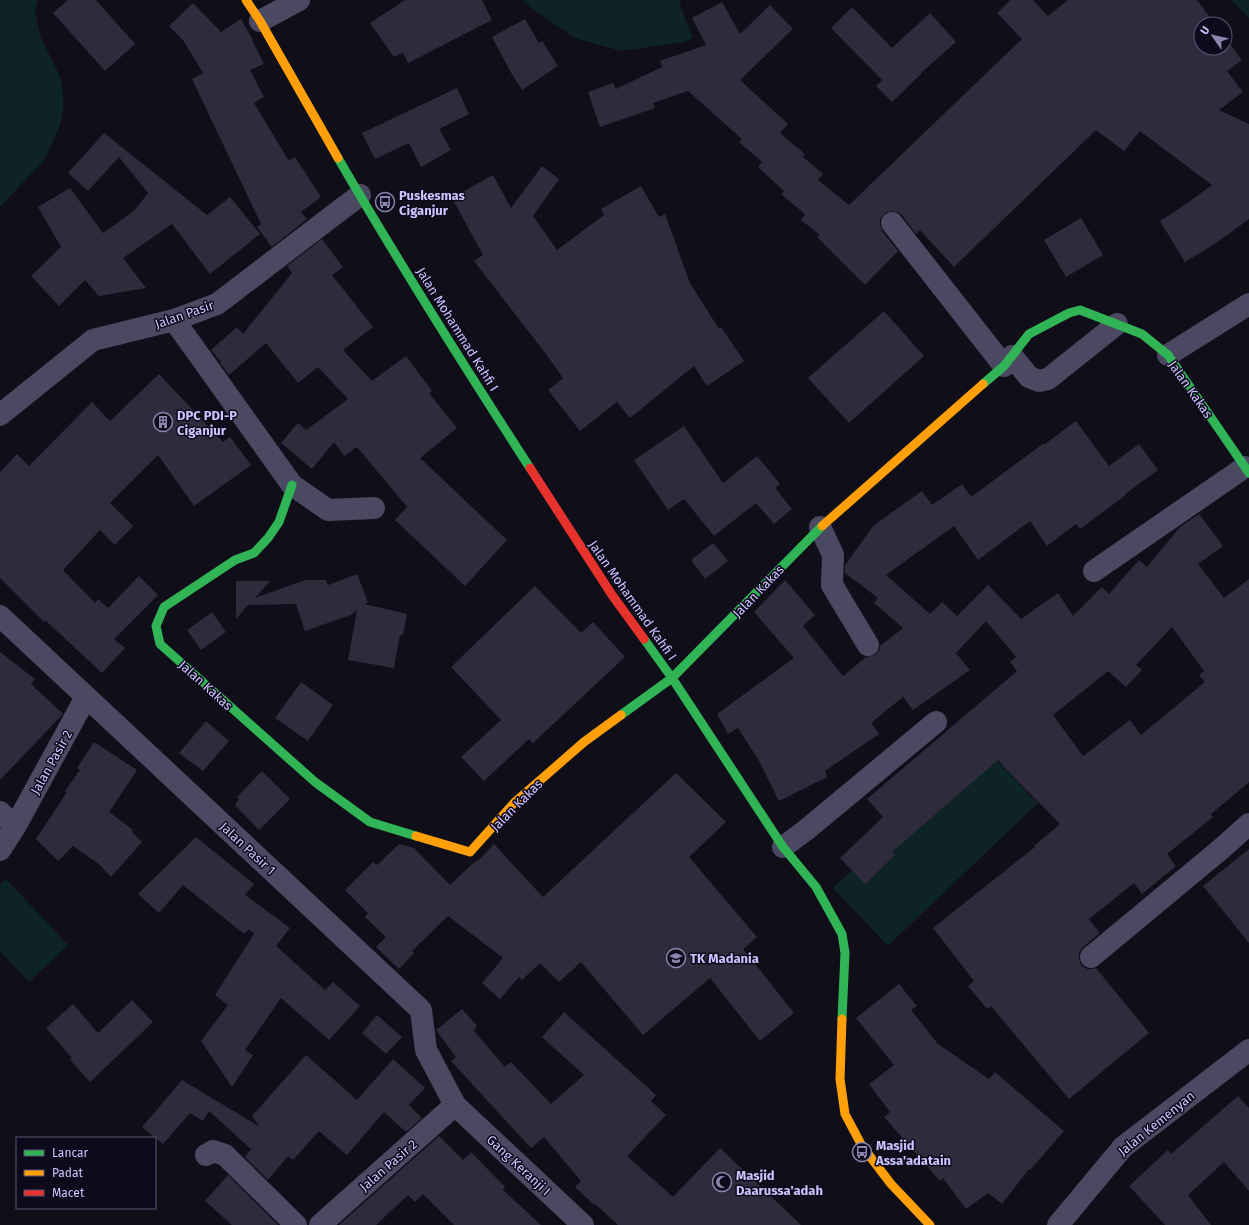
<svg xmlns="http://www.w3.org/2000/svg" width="1249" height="1225" font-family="'Fira Sans',sans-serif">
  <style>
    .green { fill: #0d2324 }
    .building { fill: #2e2b3c; fill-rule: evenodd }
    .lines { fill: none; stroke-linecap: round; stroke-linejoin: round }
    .street { stroke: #4b4961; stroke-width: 22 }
    .fast { stroke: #30b455; stroke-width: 9 }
    .slow { stroke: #ff9f0a; stroke-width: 9 }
    .jam { stroke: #e5322d; stroke-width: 9 }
    .labels { text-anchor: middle; stroke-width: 3; stroke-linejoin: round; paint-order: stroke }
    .poi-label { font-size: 13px; font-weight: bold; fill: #cdc5ff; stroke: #0e0a1c; text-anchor: start }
    .street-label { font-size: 13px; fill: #cdc5ff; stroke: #0e0a1c }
  </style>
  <rect width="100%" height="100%" fill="#100e18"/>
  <!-- green -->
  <path class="green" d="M 0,0 L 38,0 L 35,10 L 37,22 L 41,38 L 57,70 L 61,80 L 63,93 L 63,111 L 60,125 L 45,159 L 0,207 Z
    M 523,0 L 680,0 L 681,8 L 693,38 L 685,42 L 621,51 L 575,38 L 534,10 Z
    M 1231,0 L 1249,0 L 1249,18 Z
    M 983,746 L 1038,803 L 888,946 L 833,888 Z
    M 6,879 L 68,945 L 29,982 L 0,951 L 0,884 Z"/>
  <!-- building -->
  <path class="building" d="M 68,0 L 96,0 L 135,44 L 105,71 L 53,13 Z
    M 405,0 L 482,0 L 492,20 L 408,63 L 403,53 L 394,57 L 370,23 Z
    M 1010,0 L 1033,0 L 1048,16 L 1068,0 L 1197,0 L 1215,24 L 1201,24 L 1201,48 L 1225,48 L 1225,37 L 1242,60 L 1227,71 L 1243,92 L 1219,110 L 1249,124 L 1249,219 L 1216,243 L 1185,262 L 1160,221 L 1183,206 L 1212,185 L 1140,131 L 1124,151 L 1096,130 L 954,267 L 920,230 L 916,234 L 902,215 L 897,212 L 891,211 L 885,213 L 880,219 L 880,225 L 882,231 L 898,251 L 865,285 L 817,237 L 820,235 L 801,220 L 805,214 L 781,194 L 784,191 L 758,167 L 762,162 L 739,142 L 742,139 L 688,91 L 653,103 L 655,108 L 600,127 L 588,92 L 613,83 L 616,89 L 662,67 L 660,61 L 706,45 L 692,18 L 722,2 L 740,34 L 770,5 L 793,29 L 740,80 L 788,124 L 780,133 L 805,154 L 803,157 L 823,174 L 818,180 L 849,205 L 1022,39 L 997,13 Z
    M 193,3 L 221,32 L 241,19 L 253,40 L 252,40 L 264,64 L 250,70 L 264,97 L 254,103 L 289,161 L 295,157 L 321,197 L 301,212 L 307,219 L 272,247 L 257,227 L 261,224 L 192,79 L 203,73 L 183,40 L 169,26 Z
    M 852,7 L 892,48 L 930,13 L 956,42 L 921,73 L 921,74 L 892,102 L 876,86 L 882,80 L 831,28 Z
    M 525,19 L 539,43 L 542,41 L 558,66 L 522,90 L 510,71 L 492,37 Z
    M 457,88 L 469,114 L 439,129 L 451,150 L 421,167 L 409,143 L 375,159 L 362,133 Z
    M 104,133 L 207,215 L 230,197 L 260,234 L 210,274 L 172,224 L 123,258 L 146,288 L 99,296 L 85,280 L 59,306 L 31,276 L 61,247 L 38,207 L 70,188 L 103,233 L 134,211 L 148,193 L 119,157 L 88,191 L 68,173 Z
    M 542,166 L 559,179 L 533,216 L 557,250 L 604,215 L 601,209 L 641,186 L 659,217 L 665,214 L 690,283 L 719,329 L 721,327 L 744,361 L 707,386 L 694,366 L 630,418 L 617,402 L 580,431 L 548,390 L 563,378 L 546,354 L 474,261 L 483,255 L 452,198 L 493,175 L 511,208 Z
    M 1081,218 L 1103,255 L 1066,277 L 1044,240 Z
    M 322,239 L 343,267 L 332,275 L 373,327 L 343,350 L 372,381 L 406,356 L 432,391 L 429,393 L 457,428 L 420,458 L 507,540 L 465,586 L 395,520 L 407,507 L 357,447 L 344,456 L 334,442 L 312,469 L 281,443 L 298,423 L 306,430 L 348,399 L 318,367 L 298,383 L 266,343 L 229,375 L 220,363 L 221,362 L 211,350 L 237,327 L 243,334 L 292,273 L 287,266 Z
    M 884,311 L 924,356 L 849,423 L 808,378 Z
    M 159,374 L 223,442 L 230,437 L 251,465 L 194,506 L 158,455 L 110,503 L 133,526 L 115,545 L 100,530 L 63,570 L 95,603 L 98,599 L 108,608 L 139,576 L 158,595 L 114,639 L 125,648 L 102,673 L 45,620 L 44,622 L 0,578 L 0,472 L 17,454 L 29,466 L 92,402 L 110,421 Z
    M 1076,421 L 1109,466 L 1139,444 L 1158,470 L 1125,494 L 1126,495 L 1080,529 L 1076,524 L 1047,546 L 1030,521 L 978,560 L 954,526 L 886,575 L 930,614 L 942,602 L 957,616 L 988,585 L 1021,619 L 1058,593 L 1073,616 L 1102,587 L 1109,594 L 1139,560 L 1147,567 L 1180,527 L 1199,514 L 1223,546 L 1198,564 L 1224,598 L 1249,579 L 1249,782 L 1211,814 L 1213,817 L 1167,854 L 1176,866 L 1142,894 L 1134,883 L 1089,919 L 1100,933 L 1083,947 L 1079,952 L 1079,959 L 1081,965 L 1087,969 L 1093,969 L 1096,968 L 1149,1033 L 1069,1099 L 991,1006 L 987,1009 L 968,986 L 974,981 L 933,928 L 1035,847 L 1034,846 L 1060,824 L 1007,770 L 998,760 L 892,852 L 895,855 L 865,884 L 840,858 L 883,817 L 867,799 L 1017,671 L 1010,662 L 1016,657 L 986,621 L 956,653 L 970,670 L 913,710 L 903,697 L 871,723 L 879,734 L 825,771 L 827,777 L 779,801 L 759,761 L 738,728 L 728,734 L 717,714 L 794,658 L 754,612 L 785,580 L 815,615 L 803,626 L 843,676 L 866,657 L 875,655 L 879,651 L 880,646 L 903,628 L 874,603 L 878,598 L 845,573 L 845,565 L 874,525 L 922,491 L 932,505 L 962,484 L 971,497 L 1044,443 L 1045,444 ZM 1172,627 L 1204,671 L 1199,675 L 1205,682 L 1141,735 L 1130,720 L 1083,756 L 1053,715 L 1108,671 L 1126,687 L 1142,670 L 1136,665 Z
    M 684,426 L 723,483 L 757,456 L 780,484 L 775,488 L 792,509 L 774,524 L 756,503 L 714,536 L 684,499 L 668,510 L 634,460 Z
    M 713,543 L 728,561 L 705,579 L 691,560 Z
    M 357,574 L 368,602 L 365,604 L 407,614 L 403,635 L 400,635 L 394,668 L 348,660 L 357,610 L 351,615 L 305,631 L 296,604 L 248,605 L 236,619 L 236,581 L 270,581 L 255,598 L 305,580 L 326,580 L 328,585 Z
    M 535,586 L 581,633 L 593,622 L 625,657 L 533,743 L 529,739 L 484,781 L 461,757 L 501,720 L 451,667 Z
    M 212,612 L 226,632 L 201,650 L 187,630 Z
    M 0,652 L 35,679 L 31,684 L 63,714 L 0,780 Z
    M 301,682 L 333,705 L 308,741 L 275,718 Z
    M 206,721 L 229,741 L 203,771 L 179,753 Z
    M 94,742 L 137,770 L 109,812 L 133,830 L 132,832 L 142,842 L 111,877 L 100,865 L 73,846 L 58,861 L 36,839 L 67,792 L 65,791 L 80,770 L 77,768 Z
    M 262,771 L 290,799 L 259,830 L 235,805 L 239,799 L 237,797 Z
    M 676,773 L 726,822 L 689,857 L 757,937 L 743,949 L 794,1013 L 760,1041 L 710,978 L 643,1035 L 581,962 L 559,982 L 540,963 L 522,980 L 519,977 L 500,999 L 482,983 L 503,958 L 448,916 L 412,951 L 414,953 L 399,969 L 376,947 L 386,937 L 365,917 L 368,913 L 345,890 L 373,862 L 377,865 L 399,844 L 414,848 L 450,885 L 472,864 L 479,860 L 494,844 L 543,897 Z
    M 196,837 L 254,884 L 245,895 L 290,928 L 276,946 L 325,990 L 333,982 L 360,1006 L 329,1040 L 281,998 L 245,1050 L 253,1055 L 232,1087 L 201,1041 L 228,1005 L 215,995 L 254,934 L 249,929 L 244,934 L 183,885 L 159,913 L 138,894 Z
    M 1249,849 L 1249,943 L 1203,886 Z
    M 899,984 L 917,1006 L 911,1010 L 938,1044 L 989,1079 L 995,1072 L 1064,1131 L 1030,1170 L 1029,1169 L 1002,1204 L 988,1193 L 966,1209 L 943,1178 L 940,1181 L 884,1117 L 890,1112 L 869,1084 L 894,1065 L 856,1018 Z
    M 132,1000 L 153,1022 L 90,1082 L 70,1060 L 72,1058 L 46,1028 L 73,1004 L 98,1033 Z
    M 462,1009 L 477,1026 L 474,1031 L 505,1067 L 511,1062 L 551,1104 L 584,1075 L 542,1037 L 564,1012 L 656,1095 L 651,1101 L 666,1115 L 627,1156 L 673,1197 L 720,1148 L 801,1225 L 618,1225 L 594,1203 L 593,1204 L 575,1187 L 581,1181 L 544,1137 L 531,1148 L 451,1061 L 456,1057 L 436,1030 Z
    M 377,1015 L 402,1037 L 386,1054 L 362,1033 Z
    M 306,1055 L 357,1100 L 393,1059 L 425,1088 L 409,1105 L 422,1118 L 406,1132 L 384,1112 L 347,1155 L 319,1131 L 293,1160 L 288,1156 L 268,1180 L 245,1157 L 251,1149 L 209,1111 L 203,1121 L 190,1113 L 163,1144 L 142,1127 L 182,1080 L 260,1127 L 252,1116 Z
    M 1238,1096 L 1249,1108 L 1249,1191 L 1224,1162 L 1188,1195 L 1211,1225 L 1165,1225 L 1129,1186 L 1168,1150 L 1171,1154 Z
    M 439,1136 L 463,1160 L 471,1152 L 505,1187 L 503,1190 L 541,1225 L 454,1225 L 423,1194 L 415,1202 L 408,1195 L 376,1225 L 339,1225 Z
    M 228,1175 L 278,1225 L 232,1225 L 205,1201 Z"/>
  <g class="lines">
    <!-- street -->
    <path class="street" d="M 260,21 L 299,0
      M 892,223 L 1004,366
      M 174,320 L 292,485 L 328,510 L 374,508
      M 1168,355 L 1249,304
      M 1012,356 L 1029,377 L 1039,381 L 1048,379 L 1117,324
      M 0,415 L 93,340 L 174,320 L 217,304 L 360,195
      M 820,527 L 833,555 L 832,585 L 868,645
      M 1094,571 L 1245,467
      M 0,616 L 421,1010 L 426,1050 L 455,1105 L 583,1225
      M 0,812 L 15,827
      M 783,847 L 806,830 L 936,722
      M 0,850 L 15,827 L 86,697
      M 1091,957 L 1221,849 L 1249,824
      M 206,1155 L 213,1151 L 225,1155 L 296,1225
      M 320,1225 L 455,1105
      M 1058,1225 L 1123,1147 L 1249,1050"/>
    <!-- fast -->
    <path class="fast" d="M 338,158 C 399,263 464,366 530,468
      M 983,384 L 1004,366 L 1029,334 L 1069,313 L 1080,310 L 1142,334 L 1168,355 L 1249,473
      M 292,485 L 279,522 L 268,538 L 254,553 L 235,560 L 164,607 L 156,626 L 160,644 L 315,782 L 370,822 L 416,836
      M 644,639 L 672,678 L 783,847 L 816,887 L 842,934 L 845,953 L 842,1019
      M 621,715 L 672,678 L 822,526"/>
    <!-- slow -->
    <path class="slow" d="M 246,0 L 260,21 L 338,158
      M 822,526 L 983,384
      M 416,836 L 470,852 L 514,803 L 584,742 L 621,715
      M 842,1019 L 840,1079 L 845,1114 L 862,1146 L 891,1184 L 930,1225"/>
    <!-- jam -->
    <path class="jam" d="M 530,468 L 612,595 L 644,639"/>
  </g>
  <!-- icons -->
  <defs>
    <g id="bus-ring" transform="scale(1)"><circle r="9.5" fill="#0e0a1c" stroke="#8b85ae" stroke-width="1.5"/><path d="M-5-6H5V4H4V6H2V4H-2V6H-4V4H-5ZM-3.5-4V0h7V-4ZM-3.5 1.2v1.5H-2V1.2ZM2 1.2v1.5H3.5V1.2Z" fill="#8b85ae"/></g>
    <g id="building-ring" transform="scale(1)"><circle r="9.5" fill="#0e0a1c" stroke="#8b85ae" stroke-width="1.5"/><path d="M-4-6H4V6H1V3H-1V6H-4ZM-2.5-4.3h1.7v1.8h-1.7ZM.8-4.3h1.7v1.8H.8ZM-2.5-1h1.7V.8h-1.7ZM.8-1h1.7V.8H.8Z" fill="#8b85ae"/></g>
    <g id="school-ring" transform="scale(1)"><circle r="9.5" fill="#0e0a1c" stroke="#8b85ae" stroke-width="1.5"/><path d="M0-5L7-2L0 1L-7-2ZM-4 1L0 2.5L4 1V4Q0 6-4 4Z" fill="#8b85ae"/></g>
    <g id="mosque-ring" transform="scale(1)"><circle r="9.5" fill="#0e0a1c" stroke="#8b85ae" stroke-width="1.5"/><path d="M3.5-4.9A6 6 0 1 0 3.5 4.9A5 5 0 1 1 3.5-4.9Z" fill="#8b85ae"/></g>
  </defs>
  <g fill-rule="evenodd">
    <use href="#bus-ring" x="385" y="202"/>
    <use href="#building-ring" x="163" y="422"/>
    <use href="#school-ring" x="676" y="958"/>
    <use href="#bus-ring" x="862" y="1152"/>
    <use href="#mosque-ring" x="722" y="1182"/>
  </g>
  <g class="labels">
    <!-- poi labels -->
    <g class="poi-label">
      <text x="399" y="200">Puskesmas<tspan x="399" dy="15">Ciganjur</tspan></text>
      <text x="177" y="420">DPC PDI-P<tspan x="177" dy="15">Ciganjur</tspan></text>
      <text x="690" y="963">TK Madania</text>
      <text x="876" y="1150">Masjid<tspan x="876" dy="15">Assa'adatain</tspan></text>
      <text x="736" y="1180">Masjid<tspan x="736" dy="15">Daarussa'adah</tspan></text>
    </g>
    <!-- street labels -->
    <g class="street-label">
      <text transform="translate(184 314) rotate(-19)" y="5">Jalan Pasir</text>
      <text transform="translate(458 329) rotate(58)" y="5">Jalan Mohammad Kahfi I</text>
      <text transform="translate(1191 389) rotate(55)" y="5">Jalan Kakas</text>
      <text transform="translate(758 591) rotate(-46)" y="5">Jalan Kakas</text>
      <text transform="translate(633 600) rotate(55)" y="5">Jalan Mohammad Kahfi I</text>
      <text transform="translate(206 685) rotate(42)" y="5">Jalan Kakas</text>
      <text transform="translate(51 762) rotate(-61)" y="5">Jalan Pasir 2</text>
      <text transform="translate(516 805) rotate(-45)" y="5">Jalan Kakas</text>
      <text transform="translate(248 848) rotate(43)" y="5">Jalan Pasir 1</text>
      <text transform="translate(1156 1123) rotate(-39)" y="5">Jalan Kemenyan</text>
      <text transform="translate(388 1165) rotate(-41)" y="5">Jalan Pasir 2</text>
      <text transform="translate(519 1165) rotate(43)" y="5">Gang Keranji I</text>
    </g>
  </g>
  <!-- legend -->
  <rect x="16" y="1137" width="140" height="72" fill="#0e0a1c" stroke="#5a5577"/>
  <rect x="24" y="1150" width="20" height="6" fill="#30b455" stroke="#5a5577"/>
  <text x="52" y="1157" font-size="12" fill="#cdc5ff">Lancar</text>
  <rect x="24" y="1170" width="20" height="6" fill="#ff9f0a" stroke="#5a5577"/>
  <text x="52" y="1177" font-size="12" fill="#cdc5ff">Padat</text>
  <rect x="24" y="1190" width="20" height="6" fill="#e5322d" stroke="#5a5577"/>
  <text x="52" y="1197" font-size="12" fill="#cdc5ff">Macet</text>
  <!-- north arrow -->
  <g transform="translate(1213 36) rotate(304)"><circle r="19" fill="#0e0a1c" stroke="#5a5577"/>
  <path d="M0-3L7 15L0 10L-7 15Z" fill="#8b85ae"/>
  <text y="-6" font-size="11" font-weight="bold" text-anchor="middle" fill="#cdc5ff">U</text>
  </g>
</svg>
